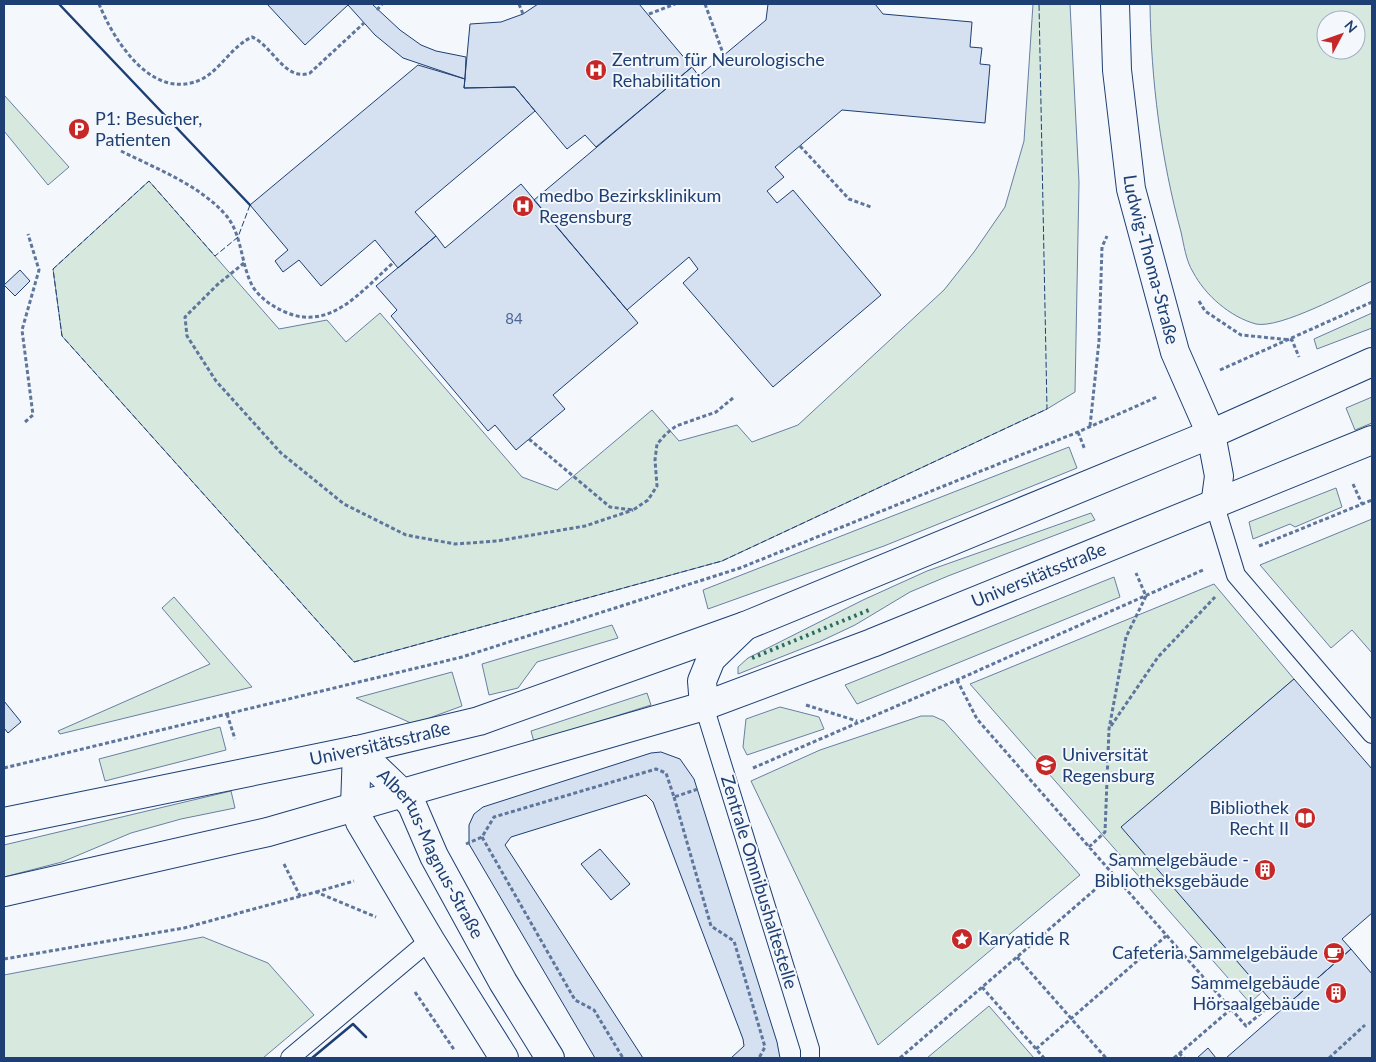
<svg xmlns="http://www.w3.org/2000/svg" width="1376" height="1062" font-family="Lato,sans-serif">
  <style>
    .green { fill: #d7e8df; stroke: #687fa3; fill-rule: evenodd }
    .building { fill: #d5e0f0; stroke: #1d3f73 }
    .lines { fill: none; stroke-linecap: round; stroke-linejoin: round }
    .lane-casing { stroke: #1d3f73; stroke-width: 20 }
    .street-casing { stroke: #1d3f73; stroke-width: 30 }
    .secondary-casing { stroke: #1d3f73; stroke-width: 30 }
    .path { stroke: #5e769c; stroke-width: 3; stroke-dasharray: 4 2.5; stroke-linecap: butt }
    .lane { stroke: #f4f7fb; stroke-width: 18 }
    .street { stroke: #f4f7fb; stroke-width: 28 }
    .secondary { stroke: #f4f7fb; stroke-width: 28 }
    .hedge { stroke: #2c6c60; stroke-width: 4; stroke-dasharray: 2.5 4; stroke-linecap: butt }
    .fence { stroke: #1d3f73; stroke-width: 1; stroke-dasharray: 6 2.5; stroke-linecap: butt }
    .wall { stroke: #1d3f73; stroke-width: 2.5 }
    .labels { text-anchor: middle; stroke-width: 4; stroke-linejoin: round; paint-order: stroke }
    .number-label { font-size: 15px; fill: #4b6792 }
    .poi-label { font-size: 18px; fill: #1d3f73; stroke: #f4f7fb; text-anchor: start }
    .street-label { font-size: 18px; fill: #1d3f73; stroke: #f4f7fb }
  </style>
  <rect width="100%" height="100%" fill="#f4f7fb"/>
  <!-- green -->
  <path class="green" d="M 1033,4 L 1070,4 L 1079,182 L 1075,392 L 1047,409 L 722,561 L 354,662 L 62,336 L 53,269 L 149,181 L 279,329 L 327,320 L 346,342 L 380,313 L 522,477 L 557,490 L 652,410 L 679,441 L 737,425 L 752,442 L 798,425 L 944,290 L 974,252 L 1005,207 L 1024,141 Z
    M 1150,4 L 1372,4 L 1372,281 C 1348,292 1280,329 1256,324 C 1230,317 1205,295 1193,272 C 1186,261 1184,245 1181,232 C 1161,159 1151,80 1150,4 ZM 1326,20 L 1356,20 L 1356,50 L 1326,50 Z
    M 4,95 L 69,167 L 48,185 L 4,131 Z
    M 1372,313 L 1372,328 L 1317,349 L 1314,339 Z
    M 1372,397 L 1372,423 L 1355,430 L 1346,408 Z
    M 1069,447 L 1077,468 L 884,546 L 708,609 L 703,590 Z
    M 1336,488 L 1342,507 L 1295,527 L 1290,524 L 1253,539 L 1249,522 Z
    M 1091,513 L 1095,520 L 948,576 L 910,592 L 855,625 L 819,642 L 738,674 L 738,667 L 748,658 L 863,600 L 927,571 Z
    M 1372,519 L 1372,653 L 1352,630 L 1331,648 L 1260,565 Z
    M 1114,577 L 1120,597 L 857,704 L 845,685 Z
    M 1214,584 L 1294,679 L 1122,827 L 1263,991 L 1250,1003 L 970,684 Z
    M 174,597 L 252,687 L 60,734 L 58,731 L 210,664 L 162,608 Z
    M 612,625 L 618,638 L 537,662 L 518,688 L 489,695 L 482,664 Z
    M 452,672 L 462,706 L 413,724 L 356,698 Z
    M 647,693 L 651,705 L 534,742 L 531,731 Z
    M 780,707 L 819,717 L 824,729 L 747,755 L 743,747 L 746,719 Z
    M 921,716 L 933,716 L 944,721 L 1080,875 L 878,1045 L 751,781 L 820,750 Z
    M 220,727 L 226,750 L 105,781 L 99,759 Z
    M 231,791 L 235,808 L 181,819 L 131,833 L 62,862 L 4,877 L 4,845 Z
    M 203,937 L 268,963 L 314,1015 L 263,1058 L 4,1058 L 4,975 Z
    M 989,1006 L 1034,1058 L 927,1058 Z"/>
  <!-- building -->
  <path class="building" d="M 267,4 L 349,4 L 305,45 Z
    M 349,4 L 372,4 L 400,30 L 421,45 L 436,51 L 466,57 L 465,79 L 403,58 L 375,35 L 348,5 Z
    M 538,4 L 639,4 L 692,67 L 596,147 L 585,135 L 567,149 L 515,87 L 464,88 L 470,24 L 501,22 L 523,14 Z
    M 768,4 L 875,4 L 883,14 L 972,22 L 970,47 L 982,48 L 980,64 L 990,65 L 985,123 L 842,110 L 775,167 L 784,177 L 767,191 L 777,203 L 793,190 L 881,295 L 773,387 L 683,283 L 698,269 L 689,257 L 627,310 L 534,200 L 692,67 L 699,76 L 766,20 Z
    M 418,65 L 465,79 L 464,88 L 515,87 L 535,111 L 415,212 L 436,236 L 398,268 L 375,240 L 321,286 L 299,260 L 283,272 L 275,261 L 288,250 L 250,205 Z
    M 521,184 L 638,323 L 553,395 L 565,409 L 516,450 L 495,425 L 488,431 L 391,316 L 397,310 L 376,286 L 436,236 L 445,248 Z
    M 20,270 L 30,281 L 15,296 L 4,285 Z
    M 1294,679 L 1372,769 L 1372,913 L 1342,939 L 1351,949 L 1280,1011 L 1121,827 Z
    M 4,701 L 21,722 L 8,733 L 4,728 Z
    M 661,752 L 680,759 L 694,779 L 777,1042 L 780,1058 L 731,1058 L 744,1046 L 743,1039 L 653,802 L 646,795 L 511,837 L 505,845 L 643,1058 L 595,1058 L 469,844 L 469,825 L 474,814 L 483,807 L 651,753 Z
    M 600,849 L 630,884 L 611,900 L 581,864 Z
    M 1351,949 L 1372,974 L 1372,1058 L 1226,1058 Z
    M 1208,1048 L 1216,1058 L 1197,1058 Z"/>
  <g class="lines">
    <!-- lane casing -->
    <g class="lane-casing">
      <path id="lane" d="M 1215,506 L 1236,575 L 1372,734
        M 704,706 L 810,1049 L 810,1058
        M 290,1058 L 430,940"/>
    </g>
    <!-- street casing -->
    <g class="street-casing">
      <g id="street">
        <path d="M 1211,434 L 1219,476 L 1215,506"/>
        <path d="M 704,706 L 702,681 L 711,659 L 745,626"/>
        <path id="s1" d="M 357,750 L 401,792 L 412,805 L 434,856 L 503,982 L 550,1058"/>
        <path d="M 357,750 L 355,807 L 360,822 L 430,940 L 504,1058"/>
      </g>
    </g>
    <!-- secondary casing -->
    <g class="secondary-casing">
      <g id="secondary">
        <path id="s2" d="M 1115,4 L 1117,70 L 1131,189 L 1175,352 L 1211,434"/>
        <path id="s3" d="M 4,822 L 357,750 L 479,721 L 745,626 L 1211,434 L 1372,362"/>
        <path id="s4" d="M 4,892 L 268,832 L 704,706 L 872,643 L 1372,440"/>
      </g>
    </g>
    <!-- path -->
    <path class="path" d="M 99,4 C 114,41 153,103 202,79 C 221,69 232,46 252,37 C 273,46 285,82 310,73 L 364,23
      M 519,4 L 523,14
      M 705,4 L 724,56
      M 377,10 L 382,4
      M 649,14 L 675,4
      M 800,146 L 849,199 L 871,207
      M 121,151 C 157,169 197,184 224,213 C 243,233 240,264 253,287 C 261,299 272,306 285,312 C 331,332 362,290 394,262
      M 244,263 L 217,285 L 185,317 L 187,336 L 216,381 L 281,453 L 344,504 L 406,535 L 455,544 L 497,541 L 585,526 L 633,510
      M 1199,301 L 1205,311 L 1241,335 L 1292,340 L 1299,357
      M 1220,370 L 1372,302
      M 25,422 L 33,415 L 22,330 L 39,270 L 28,234
      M 1090,426 L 1099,341 L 1102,247 L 1107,236
      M 1078,432 L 1085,450
      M 529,439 L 610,507 L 633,510 L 648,500 L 657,486 L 655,460 L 657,444 L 666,434 L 676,426 L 716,412 L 733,398
      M 1353,484 L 1362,504
      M 1259,546 L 1372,500
      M 957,680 L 977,719 L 1246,1026 L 1273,1003
      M 806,705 L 857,721
      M 227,714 L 235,739
      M 1111,726 L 1158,657 L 1215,597
      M 4,768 L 462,657 L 740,568 L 1078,432 L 1157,397
      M 753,768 L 957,680 L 1203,570
      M 674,797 L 711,926 L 734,941 L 765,1047 L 759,1058
      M 482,837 L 575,1000 L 594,1010 L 623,1058
      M 466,844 L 482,837 L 494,817 L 656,769 L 666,773 L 674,797 L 698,789
      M 1089,847 L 1105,832 L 1109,729 L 1126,637 L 1146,596 L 1136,573
      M 284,864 L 301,898
      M 316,892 L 354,881
      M 1017,957 L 1106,1058
      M 4,959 L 184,928 L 316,892 L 376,917
      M 982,987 L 1044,1058
      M 415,992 L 455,1051
      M 1036,1049 L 1166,936
      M 1179,1053 L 1184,1058
      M 900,1058 L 1113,874
      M 1174,1058 L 1231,1009
      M 1329,1058 L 1365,1025"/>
    <!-- lane -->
    <use href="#lane" class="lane"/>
    <!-- street -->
    <use href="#street" class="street"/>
    <!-- secondary -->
    <use href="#secondary" class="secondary"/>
    <!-- hedge -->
    <path class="hedge" d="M 752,658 L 869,610"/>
    <!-- fence -->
    <path class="fence" d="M 250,205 L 238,237 L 215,256 L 149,181 L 53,269 L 62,336 L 354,662 L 722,561 L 1047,409 L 1039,4"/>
    <!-- wall -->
    <path class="wall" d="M 59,4 L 250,205
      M 312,1058 L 353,1024 L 366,1037"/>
  </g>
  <!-- icons -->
  <defs>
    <g id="hospital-disc" transform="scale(1.125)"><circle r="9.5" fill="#c62828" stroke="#f4f7fb"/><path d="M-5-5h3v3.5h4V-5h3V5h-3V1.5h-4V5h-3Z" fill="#fff"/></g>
    <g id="parking-disc" transform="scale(1.125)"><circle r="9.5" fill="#c62828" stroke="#f4f7fb"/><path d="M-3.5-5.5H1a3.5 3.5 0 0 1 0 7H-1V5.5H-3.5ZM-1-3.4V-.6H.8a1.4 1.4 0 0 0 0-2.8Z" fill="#fff"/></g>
    <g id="university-disc" transform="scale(1.125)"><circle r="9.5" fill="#c62828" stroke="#f4f7fb"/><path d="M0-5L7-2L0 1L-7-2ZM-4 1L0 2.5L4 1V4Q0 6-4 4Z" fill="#fff"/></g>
    <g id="library-disc" transform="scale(1.125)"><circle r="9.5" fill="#c62828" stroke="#f4f7fb"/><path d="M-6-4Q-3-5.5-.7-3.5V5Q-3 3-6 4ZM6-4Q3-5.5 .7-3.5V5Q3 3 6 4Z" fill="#fff"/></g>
    <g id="building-disc" transform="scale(1.125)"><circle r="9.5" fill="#c62828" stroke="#f4f7fb"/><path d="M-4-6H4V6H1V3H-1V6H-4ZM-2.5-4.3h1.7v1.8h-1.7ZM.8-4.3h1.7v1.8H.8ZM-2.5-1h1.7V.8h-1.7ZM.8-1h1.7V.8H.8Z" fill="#fff"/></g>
    <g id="sight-disc" transform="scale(1.125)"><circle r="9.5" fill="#c62828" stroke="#f4f7fb"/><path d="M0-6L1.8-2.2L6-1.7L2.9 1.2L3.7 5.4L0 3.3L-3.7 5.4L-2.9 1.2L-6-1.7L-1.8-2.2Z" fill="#fff"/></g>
    <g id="cafe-disc" transform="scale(1.125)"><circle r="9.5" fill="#c62828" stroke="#f4f7fb"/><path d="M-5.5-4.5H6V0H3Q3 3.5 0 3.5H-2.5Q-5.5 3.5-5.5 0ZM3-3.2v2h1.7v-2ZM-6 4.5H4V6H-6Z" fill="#fff"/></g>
  </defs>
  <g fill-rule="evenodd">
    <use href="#hospital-disc" x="596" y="70"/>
    <use href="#parking-disc" x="79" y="129"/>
    <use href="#hospital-disc" x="523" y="206"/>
    <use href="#university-disc" x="1046" y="765"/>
    <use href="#library-disc" x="1305" y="818"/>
    <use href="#building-disc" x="1265" y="870"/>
    <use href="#sight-disc" x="962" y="939"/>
    <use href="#cafe-disc" x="1334" y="953"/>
    <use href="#building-disc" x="1336" y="993"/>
  </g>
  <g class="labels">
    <!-- number labels -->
    <g class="number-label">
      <text x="514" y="324">84</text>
    </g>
    <!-- poi labels -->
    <g class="poi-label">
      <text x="612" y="66">Zentrum für Neurologische<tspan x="612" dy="21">Rehabilitation</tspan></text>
      <text x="95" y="125">P1: Besucher,<tspan x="95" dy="21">Patienten</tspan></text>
      <text x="539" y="202">medbo Bezirksklinikum<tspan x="539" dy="21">Regensburg</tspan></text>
      <text x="1062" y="761">Universität<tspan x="1062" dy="21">Regensburg</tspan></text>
      <text x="1289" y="814" text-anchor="end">Bibliothek<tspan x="1289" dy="21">Recht II</tspan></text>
      <text x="1249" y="866" text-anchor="end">Sammelgebäude -<tspan x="1249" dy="21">Bibliotheksgebäude</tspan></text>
      <text x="978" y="945">Karyatide R</text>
      <text x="1318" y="959" text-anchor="end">Cafeteria Sammelgebäude</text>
      <text x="1320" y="989" text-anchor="end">Sammelgebäude<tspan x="1320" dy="21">Hörsaalgebäude</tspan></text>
    </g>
    <!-- street labels -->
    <g class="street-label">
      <text dy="6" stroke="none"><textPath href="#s2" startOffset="259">Ludwig-Thoma-Straße</textPath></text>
      <text dy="6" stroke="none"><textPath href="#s4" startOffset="1084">Universitätsstraße</textPath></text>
      <text dy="6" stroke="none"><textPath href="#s3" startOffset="384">Universitätsstraße</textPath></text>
      <text dy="6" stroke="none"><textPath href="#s1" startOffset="129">Albertus-Magnus-Straße</textPath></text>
      <text transform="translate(759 882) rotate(73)" y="6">Zentrale Omnibushaltestelle</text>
    </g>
  </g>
  <!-- border -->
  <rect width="1376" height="1062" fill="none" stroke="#1d3f73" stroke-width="10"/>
  <!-- north arrow -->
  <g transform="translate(1341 35) rotate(49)"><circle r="24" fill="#f4f7fb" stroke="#9eadc5"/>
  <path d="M0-4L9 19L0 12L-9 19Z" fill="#c62828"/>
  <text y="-8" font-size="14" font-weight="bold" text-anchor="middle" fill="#1d3f73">N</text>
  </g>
</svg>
